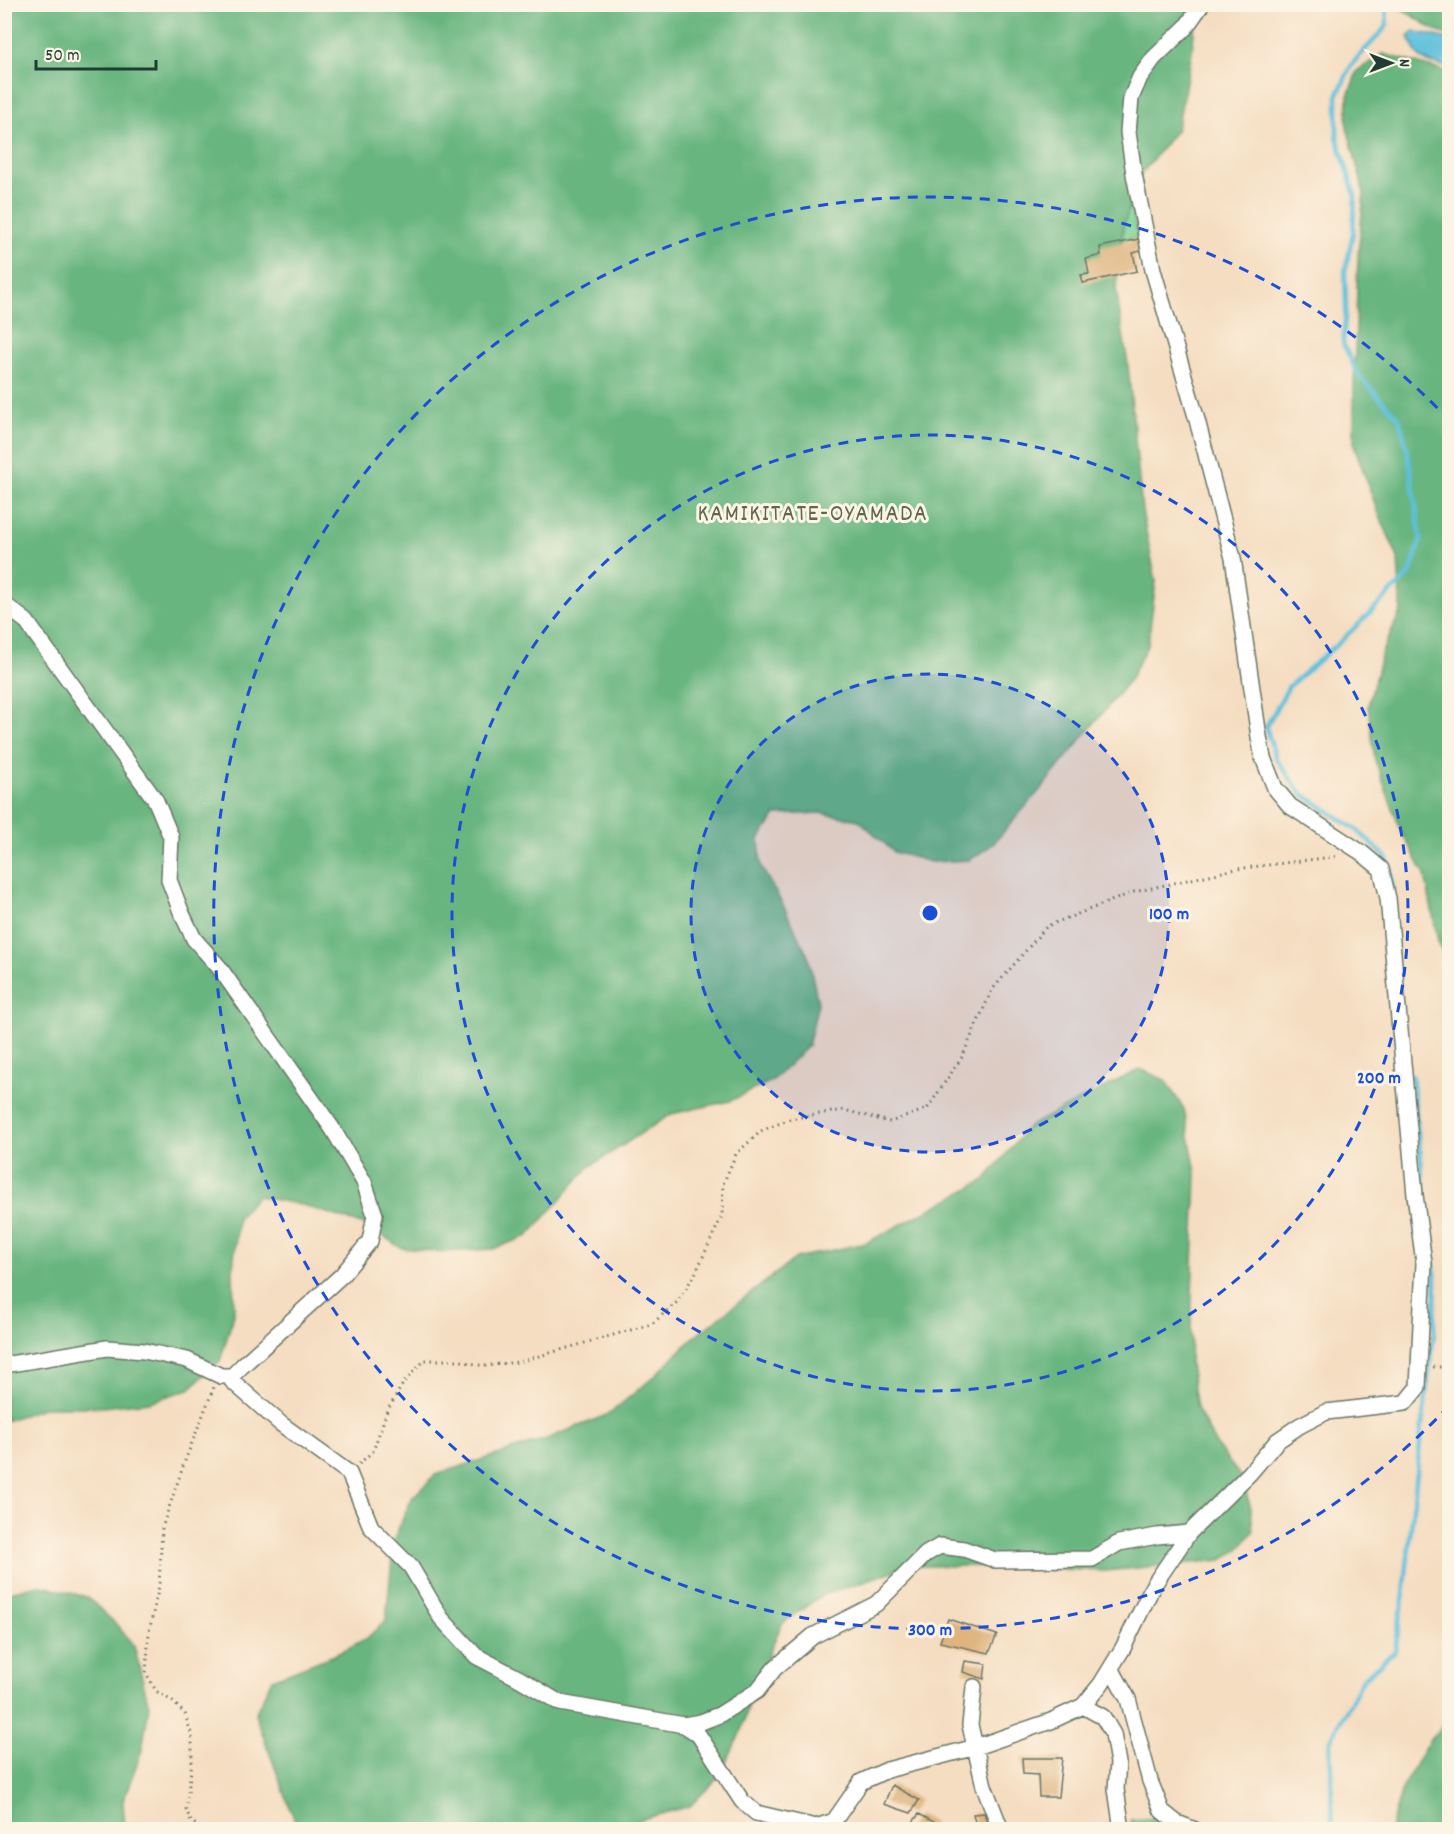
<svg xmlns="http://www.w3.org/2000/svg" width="1454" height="1834" font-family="Dekko,sans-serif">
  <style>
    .green { fill: #7fd396; stroke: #4f8865; stroke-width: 1.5 }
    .forest { fill: #67b57f; stroke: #43795a; stroke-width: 1.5 }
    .water { fill: #5ec0dc; stroke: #3e7e88; stroke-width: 1.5 }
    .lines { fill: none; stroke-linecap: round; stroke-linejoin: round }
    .stream { stroke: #5ec0dc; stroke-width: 4.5 }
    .building { fill: #dfb47f }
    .street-casing { stroke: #6a7565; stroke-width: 18 }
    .path { stroke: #6a7565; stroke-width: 3; stroke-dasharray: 1.5 4.5; stroke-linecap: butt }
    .street { stroke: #fff; stroke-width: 15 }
    .ring { fill: none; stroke: #1d4ed8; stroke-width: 3; stroke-dasharray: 10 8 }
    .labels { text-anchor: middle; stroke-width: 6; stroke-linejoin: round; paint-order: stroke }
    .quarter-label { font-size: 24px; letter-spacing: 1.5px; fill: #62674e; stroke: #fcf5e5 }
    .centre { fill: #1d4ed8; stroke: #fcf5e5; stroke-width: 3 }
    .ring-label { font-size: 18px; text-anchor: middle; font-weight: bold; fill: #1d4ed8; stroke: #fcf5e5; stroke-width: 6; stroke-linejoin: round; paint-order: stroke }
  </style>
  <rect width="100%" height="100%" fill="#fcf5e5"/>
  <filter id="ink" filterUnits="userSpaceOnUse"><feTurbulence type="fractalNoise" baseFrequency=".0167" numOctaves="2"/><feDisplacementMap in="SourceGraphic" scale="12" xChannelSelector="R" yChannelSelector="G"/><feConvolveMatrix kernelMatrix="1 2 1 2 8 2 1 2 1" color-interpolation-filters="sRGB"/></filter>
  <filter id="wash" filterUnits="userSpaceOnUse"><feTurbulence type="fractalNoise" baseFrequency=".008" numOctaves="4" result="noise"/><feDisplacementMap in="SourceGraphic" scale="24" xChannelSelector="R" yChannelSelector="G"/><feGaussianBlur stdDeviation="1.35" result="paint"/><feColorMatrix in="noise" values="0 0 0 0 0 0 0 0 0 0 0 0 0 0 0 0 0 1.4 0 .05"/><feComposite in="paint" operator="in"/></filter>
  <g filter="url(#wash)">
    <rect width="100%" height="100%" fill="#f5ddc1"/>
    <!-- green -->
    <path class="green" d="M 1130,193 L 1138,237 L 1096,245 Z
      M 1154,1819 L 1177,1829 L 1132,1829 L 1131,1820 Z"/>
    <!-- forest -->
    <path class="forest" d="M 5,5 L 1197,5 L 1192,52 L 1177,129 L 1142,173 L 1124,223 L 1116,289 L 1128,365 L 1142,511 L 1156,581 L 1148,644 L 1131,678 L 1040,790 L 993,844 L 970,860 L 931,862 L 894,852 L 859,820 L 821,813 L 776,815 L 759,839 L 761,867 L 783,905 L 808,956 L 818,1003 L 808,1046 L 772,1081 L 730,1101 L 671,1114 L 589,1167 L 528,1236 L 493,1249 L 444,1252 L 401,1248 L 368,1226 L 302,1205 L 257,1196 L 238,1218 L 233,1268 L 234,1314 L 220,1361 L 189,1389 L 149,1402 L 102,1407 L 46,1407 L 5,1421 Z
      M 1399,5 L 1449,5 L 1449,35 L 1436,31 L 1399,7 Z
      M 1383,54 L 1449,72 L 1449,969 L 1438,941 L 1425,875 L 1401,831 L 1375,760 L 1368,706 L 1382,652 L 1401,610 L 1398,558 L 1376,507 L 1354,445 L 1354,390 L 1358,255 L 1364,193 L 1347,127 L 1348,96 L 1357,71 Z
      M 1140,1069 L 1165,1080 L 1184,1109 L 1196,1172 L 1190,1364 L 1197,1408 L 1216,1445 L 1241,1477 L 1251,1508 L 1253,1532 L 1238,1550 L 1222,1560 L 1105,1571 L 989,1566 L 908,1566 L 821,1596 L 782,1624 L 756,1682 L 740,1734 L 719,1777 L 690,1806 L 642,1819 L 614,1829 L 298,1829 L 255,1714 L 272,1679 L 337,1654 L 367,1638 L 386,1620 L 394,1539 L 412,1498 L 435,1475 L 549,1438 L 609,1414 L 656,1375 L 694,1337 L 796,1258 L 866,1243 L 985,1180 L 1029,1126 Z
      M 38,1585 L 87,1597 L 116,1624 L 134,1646 L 149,1706 L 142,1750 L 123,1801 L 125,1829 L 5,1829 L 5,1593 Z
      M 1449,1720 L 1449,1829 L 1390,1829 L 1403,1786 L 1430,1739 Z"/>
    <!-- water -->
    <path class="water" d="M 1414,31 L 1449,39 L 1449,68 C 1424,60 1418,64 1409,36 Z"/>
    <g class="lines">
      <!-- stream -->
      <path class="stream" d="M 1386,4 L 1387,26 L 1352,64 L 1337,96 L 1337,137 L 1355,196 L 1353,233 L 1345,272 L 1346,307 L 1343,343 L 1358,375 L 1399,418 L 1407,448 L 1421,539 L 1410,574 L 1340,642 L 1289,686 L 1266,727 L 1276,759 L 1301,793 L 1357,830 L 1387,858 L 1391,872 L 1393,889
        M 1333,1830 L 1330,1741 L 1363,1679 L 1395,1651 L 1404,1594 L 1421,1434 L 1434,1335 L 1436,1279 L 1428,1226 L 1412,1076"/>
    </g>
    <g id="blocks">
      <!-- building -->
      <path class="building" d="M 1139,239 L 1141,251 L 1133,253 L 1137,271 L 1083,283 L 1081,275 L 1089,274 L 1086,259 L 1101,255 L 1100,247 Z
        M 948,1619 L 997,1635 L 989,1653 L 940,1642 Z
        M 965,1661 L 986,1664 L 984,1679 L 963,1672 Z
        M 1022,1758 L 1062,1758 L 1058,1797 L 1039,1797 L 1038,1775 L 1023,1774 Z
        M 892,1785 L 919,1800 L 911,1813 L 884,1804 Z
        M 984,1813 L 990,1830 L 977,1830 L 973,1814 Z
        M 919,1814 L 934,1822 L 930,1830 L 907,1830 Z"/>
    </g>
  </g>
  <g filter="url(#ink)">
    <use href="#blocks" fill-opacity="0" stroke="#6a7565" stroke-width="1.5"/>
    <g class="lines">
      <!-- street casing -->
      <g class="street-casing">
        <path id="street" d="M 4,604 L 26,621 L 156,801 L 171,837 L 169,880 L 182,914 L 194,939 L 219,967 L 332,1128 L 364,1182 L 375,1215 L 370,1241 L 342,1275 L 243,1365 L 232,1376 L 232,1381 L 281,1424 L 349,1473 L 371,1527 L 411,1567 L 441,1618 L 476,1656 L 520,1679 L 560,1703 L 684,1725 L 701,1722 L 719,1715 L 757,1691 L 775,1668 L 813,1636 L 876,1604 L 926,1554 L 940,1546 L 964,1549 L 995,1560 L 1092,1559 L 1119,1543 L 1157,1536 L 1189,1533
          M 4,1365 L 107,1348 L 144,1351 L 187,1360 L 221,1376 L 232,1376
          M 1111,1668 L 1128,1699 L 1150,1781 L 1162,1811 L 1177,1823 L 1195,1830
          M 974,1687 L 970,1725 L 984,1786 L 1001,1830
          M 1083,1706 L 1103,1717 L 1113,1734 L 1118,1763 L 1116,1789 L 1122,1830
          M 684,1725 L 698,1734 L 742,1801 L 756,1813 L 816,1827 L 834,1821 L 861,1782 L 887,1770 L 976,1747 L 1051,1721 L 1083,1706 L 1101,1684 L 1123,1648 L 1153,1586 L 1189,1533 L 1250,1473 L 1277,1441 L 1299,1426 L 1326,1412 L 1405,1403 L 1418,1387 L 1424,1263 L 1415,1195 L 1388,898 L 1381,869 L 1362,853 L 1290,806 L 1275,788 L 1263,758 L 1259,737 L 1233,558 L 1197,420 L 1153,270 L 1134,174 L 1128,132 L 1131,98 L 1140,77 L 1154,58 L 1186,27 L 1202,4"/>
      </g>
      <!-- path -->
      <path class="path" d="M 1433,1367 L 1450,1367
        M 359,1464 L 373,1451 L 387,1411 L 404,1382 L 425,1360 L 457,1360 L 484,1366 L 518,1362 L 652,1324 L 678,1301 L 695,1274 L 722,1216 L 723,1184 L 736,1154 L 761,1131 L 790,1119 L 844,1110 L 890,1122 L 927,1109 L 962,1057 L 992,990 L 1047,926 L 1134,892 L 1236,869 L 1339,856
        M 206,1830 L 191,1822 L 186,1809 L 192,1761 L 192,1736 L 185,1714 L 172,1701 L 156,1691 L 146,1673 L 149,1632 L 159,1586 L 162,1528 L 186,1458 L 214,1387"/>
      <!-- street -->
      <use href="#street" class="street"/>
    </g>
  </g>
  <!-- distance rings -->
  <circle cx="930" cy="913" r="239" fill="#1d4ed8" fill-opacity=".12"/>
  <g class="ring">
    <circle cx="930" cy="913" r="239"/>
    <circle cx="930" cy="913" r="478"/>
    <path d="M1449 1406A716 716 0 1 1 1449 420"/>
  </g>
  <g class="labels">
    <!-- quarter labels -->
    <g class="quarter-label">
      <text x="813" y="520">KAMIKITATE-OYAMADA</text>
    </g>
  </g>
  <circle cx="930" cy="913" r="9" class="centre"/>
  <g class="ring-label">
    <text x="1169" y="919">100 m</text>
    <text x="1379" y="1083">200 m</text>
    <text x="930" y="1635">300 m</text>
  </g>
  <!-- margin -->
  <rect width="1454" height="1834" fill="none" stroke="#fcf5e5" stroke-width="24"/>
  <!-- north arrow -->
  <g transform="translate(1391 63) rotate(90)" stroke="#fcf5e5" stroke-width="4.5" paint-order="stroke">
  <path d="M0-4.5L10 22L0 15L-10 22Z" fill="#1f3d34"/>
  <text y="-9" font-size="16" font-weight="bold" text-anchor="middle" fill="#1f3d34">N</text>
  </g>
  <!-- scale -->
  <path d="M36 60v9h120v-9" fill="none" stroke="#1f3d34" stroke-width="3"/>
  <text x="45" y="60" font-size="18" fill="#1f3d34" stroke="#fcf5e5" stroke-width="4.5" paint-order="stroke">50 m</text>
</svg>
